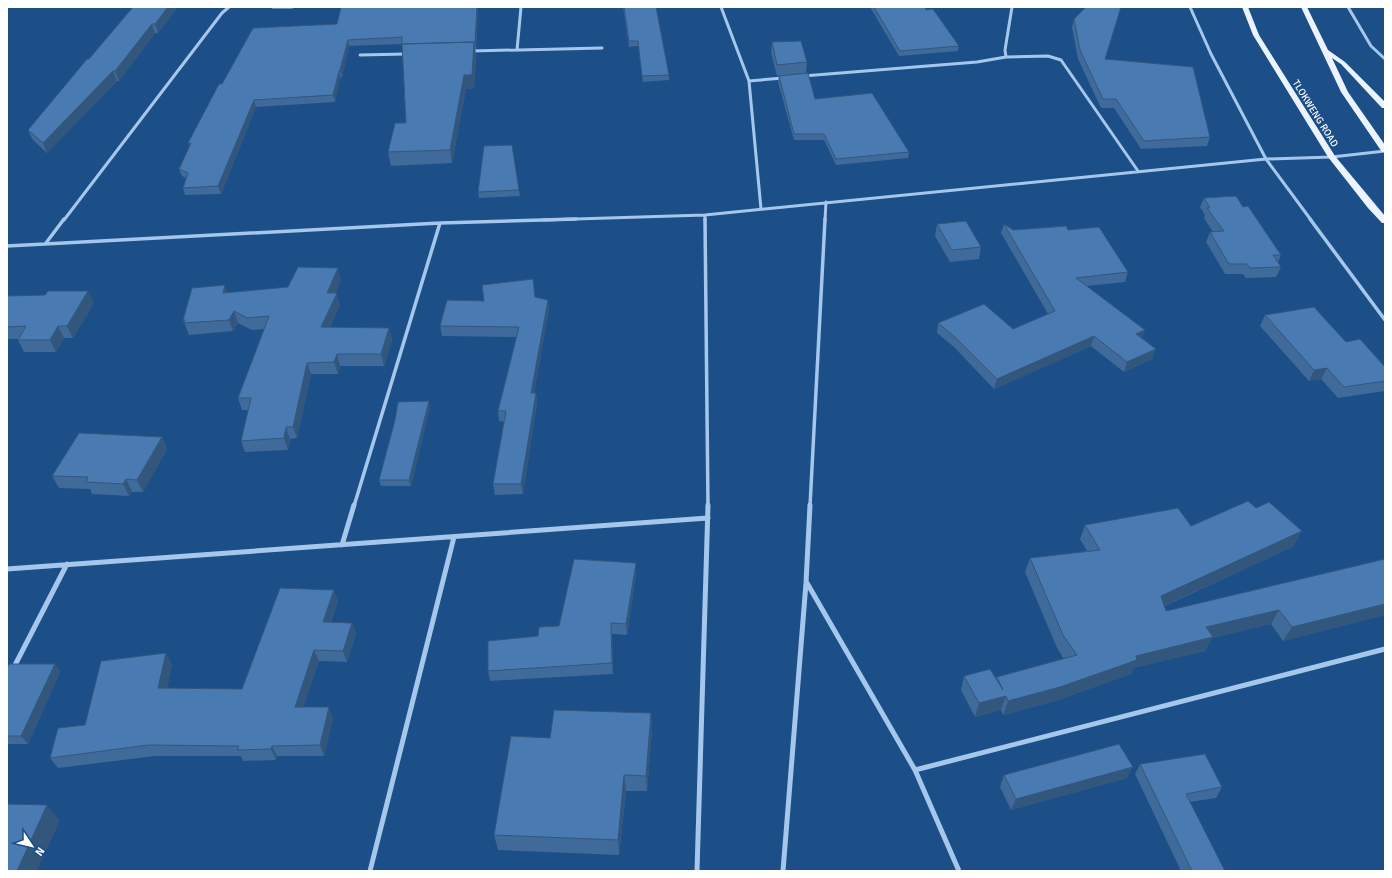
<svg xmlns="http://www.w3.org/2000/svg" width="1392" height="878" font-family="Signika,sans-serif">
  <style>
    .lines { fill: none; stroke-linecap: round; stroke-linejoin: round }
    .minor-far2 { stroke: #a6c7ec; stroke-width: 3 }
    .minor-far1 { stroke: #a6c7ec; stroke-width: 3.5 }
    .minor { stroke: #a6c7ec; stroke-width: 5 }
    .primary { fill: #ebf3ff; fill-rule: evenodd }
    .wall { fill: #3f6a99 }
    .shaded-wall { fill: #33567d }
    .building { fill: #497bb2; stroke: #33567d }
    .labels { text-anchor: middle; stroke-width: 3.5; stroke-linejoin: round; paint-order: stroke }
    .far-street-label { font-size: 10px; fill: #fff; stroke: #1c4e88 }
  </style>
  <rect width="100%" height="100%" fill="#1c4e88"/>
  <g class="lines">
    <!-- minor-far2 -->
    <path class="minor-far2" d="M 273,7 L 292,7
      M 721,7 L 749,81 L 761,209
      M 1190,7 L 1211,54 L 1266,159 L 1311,220
      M 1348,7 L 1371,46 L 1385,59
      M 517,50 L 521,7
      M 471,51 L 602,48
      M 360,55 L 406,54
      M 1006,57 L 1048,56 L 1061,60 L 1138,171
      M 803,76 L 977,62 L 1006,57 L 1005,50 L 1012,7
      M 749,81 L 783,78
      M 705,215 L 705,220
      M 64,220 L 222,13 L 229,7
      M 543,220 L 705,215 L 1266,159 L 1332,157 L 1385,151
      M 825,220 L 826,202"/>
    <!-- minor-far1 -->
    <path class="minor-far1" d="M 705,219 L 708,506
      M 1310,219 L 1385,320
      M 46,243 L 64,219
      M 7,246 L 440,223 L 576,219
      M 354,506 L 440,223
      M 810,506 L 825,219"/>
    <!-- minor -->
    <path class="minor" d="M 342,545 L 354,505
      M 7,569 L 708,518
      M 807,583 L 915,770 L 959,871
      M 13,669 L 67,564
      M 915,770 L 1385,649
      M 370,871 L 454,537
      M 697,871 L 708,505
      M 783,871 L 806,583 L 810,505"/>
    <!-- primary -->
    <path class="primary" d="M 1242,7 L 1248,7 L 1259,35 L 1335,156 L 1385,216 L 1385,223 L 1382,223 L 1368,208 L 1328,157 L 1253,35 Z
      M 1301,7 L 1307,7 L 1328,50 L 1345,62 L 1385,102 L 1385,108 L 1382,108 L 1341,64 L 1332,58 L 1348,92 L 1385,145 L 1385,152 L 1382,152 L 1341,92 Z"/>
  </g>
  <!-- wall -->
  <path class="wall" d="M 133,7 L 178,7 L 158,33 L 155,33 L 119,81 L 117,81 L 47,153 L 32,139 L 28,130 L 89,59 Z
    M 341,7 L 478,7 L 476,49 L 475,49 L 476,55 L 474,88 L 466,89 L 452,163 L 391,166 L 388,152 L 406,123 L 402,44 L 349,46 L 342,77 L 340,77 L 335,102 L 256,107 L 221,194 L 185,195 L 183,188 L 186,178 L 182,176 L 179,169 L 190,146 L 188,143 L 222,84 L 337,24 Z
    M 623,7 L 656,7 L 669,75 L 669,80 L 643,82 L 638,46 L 629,47 Z
    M 870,7 L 925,7 L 926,10 L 959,46 L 958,51 L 899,56 Z
    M 1074,19 L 1105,59 L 1210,137 L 1207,146 L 1141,149 L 1114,108 L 1101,108 L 1078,59 L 1072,27 Z
    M 772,42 L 807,62 L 806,73 L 777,76 L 771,53 Z
    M 779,76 L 815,99 L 909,152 L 908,158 L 836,165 L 824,140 L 794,140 L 778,82 Z
    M 519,190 L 520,196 L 479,198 L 478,192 Z
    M 1204,198 L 1243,207 L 1281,255 L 1278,263 L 1281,267 L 1276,277 L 1246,278 L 1243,274 L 1225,274 L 1206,242 L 1210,232 L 1213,232 L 1204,218 L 1205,215 L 1200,207 Z
    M 937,224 L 981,247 L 979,259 L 950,262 L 935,236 Z
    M 1004,224 L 1013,230 L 1068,230 L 1128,272 L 1125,282 L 1087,286 L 1145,330 L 1142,338 L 1156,349 L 1152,359 L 1124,372 L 1091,346 L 994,389 L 954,347 L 937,333 L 938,323 L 1013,329 L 1048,314 L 1001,233 Z
    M 341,280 L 335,293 L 340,305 L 330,327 L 389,328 L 392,340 L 384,366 L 340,366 L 338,374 L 311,374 L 297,438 L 290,439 L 288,450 L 245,452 L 241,441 L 248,410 L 242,410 L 238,398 L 265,329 L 252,330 L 238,323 L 233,331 L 189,335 L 183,320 L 288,287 Z
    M 7,296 L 94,303 L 73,338 L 64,338 L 56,352 L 24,352 L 18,340 L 18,339 L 7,339 Z
    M 535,297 L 548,300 L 549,310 L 534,393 L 536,393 L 537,403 L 523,494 L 495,495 L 493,484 L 504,422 L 499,421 L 498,411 L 517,337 L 442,336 L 440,326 L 484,301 Z
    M 1265,315 L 1346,342 L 1385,367 L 1385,391 L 1338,398 L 1321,379 L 1309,381 L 1260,326 Z
    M 430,407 L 411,486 L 381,486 L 379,480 Z
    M 162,437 L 167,449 L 143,492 L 132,492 L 129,496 L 92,494 L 90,489 L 59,488 L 52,476 Z
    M 1085,525 L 1191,526 L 1294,546 L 1165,606 L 1166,611 L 1385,559 L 1385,615 L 1283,641 L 1271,624 L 1212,638 L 1205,651 L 1133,668 L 1131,674 L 1055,701 L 1003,715 L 1001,710 L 975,717 L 961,690 L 964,676 L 996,678 L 997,677 L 1064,659 L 1057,648 L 1025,572 L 1030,558 L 1087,551 L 1080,539 Z
    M 636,563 L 636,574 L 627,635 L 612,634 L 613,674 L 490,681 L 488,671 L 559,626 Z
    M 338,601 L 331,622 L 352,623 L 356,634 L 347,662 L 319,661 L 303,707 L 333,718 L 324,756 L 277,756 L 276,760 L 243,761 L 241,756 L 155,756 L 58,768 L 50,758 L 85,725 L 172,664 L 167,688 L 242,689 Z
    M 55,664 L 60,672 L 28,744 L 7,744 L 7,668 Z
    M 651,713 L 652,730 L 647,791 L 626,791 L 619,855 L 498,850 L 494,835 L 550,738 Z
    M 1140,764 L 1222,787 L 1216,798 L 1190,802 L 1225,871 L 1181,871 L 1135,774 Z
    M 1004,775 L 1127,778 L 1011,810 L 1000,787 Z"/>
  <!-- shaded-wall -->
  <path class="shaded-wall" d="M 168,7 L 178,7 L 158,33 L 155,24 Z
    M 477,7 L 478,7 L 476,49 L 475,42 Z
    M 152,24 L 155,33 L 119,81 L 115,71 Z
    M 348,40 L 349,46 L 342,77 L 340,70 Z
    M 474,42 L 476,55 L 474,88 L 466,89 L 452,163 L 450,150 L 464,75 Z
    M 113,71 L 117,81 L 47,153 L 43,143 Z
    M 339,71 L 340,77 L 335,102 L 333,95 Z
    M 254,100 L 256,107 L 221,194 L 218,186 Z
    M 338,268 L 341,280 L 331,304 L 327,293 Z
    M 225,285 L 229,297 L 223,293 Z
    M 88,291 L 94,303 L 73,338 L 67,326 Z
    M 337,293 L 340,305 L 325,339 L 321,327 Z
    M 548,300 L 549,310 L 532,403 L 531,393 Z
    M 234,311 L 238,323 L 233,331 L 229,320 Z
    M 58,326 L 64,338 L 56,352 L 50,340 Z
    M 389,328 L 392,340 L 384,366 L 381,354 Z
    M 1145,330 L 1141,340 L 1136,334 Z
    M 1094,336 L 1091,346 L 994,389 L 997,379 Z
    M 1156,349 L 1152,359 L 1124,372 L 1127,362 Z
    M 337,354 L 340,366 L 338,374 L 334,362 Z
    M 307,363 L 311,374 L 297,438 L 293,427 Z
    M 1327,368 L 1321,379 L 1309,381 L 1314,370 Z
    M 536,393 L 537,403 L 523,494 L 521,484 Z
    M 429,401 L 430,407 L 411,486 L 409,480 Z
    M 286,427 L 290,439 L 288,450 L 284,438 Z
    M 162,437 L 167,449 L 143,492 L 137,480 Z
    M 126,479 L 132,492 L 129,496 L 123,484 Z
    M 1302,531 L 1294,546 L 1155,610 L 1161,596 Z
    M 636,563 L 636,574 L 627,635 L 626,624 Z
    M 334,590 L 338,601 L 327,633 L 323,622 Z
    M 1385,604 L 1385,615 L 1283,641 L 1292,627 Z
    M 1279,610 L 1271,624 L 1212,638 L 1205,651 L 1133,668 L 1131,674 L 1055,701 L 1003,715 L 1008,701 L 1136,656 L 1206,627 Z
    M 352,623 L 356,634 L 347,662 L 343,651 Z
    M 611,623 L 612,634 L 613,674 L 612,663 Z
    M 314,650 L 319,661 L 300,718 L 295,707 Z
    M 166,653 L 172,664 L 165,699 L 158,688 Z
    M 55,664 L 60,672 L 28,744 L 21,736 Z
    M 1006,696 L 1001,710 L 975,717 L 979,703 Z
    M 329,707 L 333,718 L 324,756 L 320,745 Z
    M 651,713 L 652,730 L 647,791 L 646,776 Z
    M 272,746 L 277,756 L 276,760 L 271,749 Z
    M 1133,767 L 1127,778 L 1011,810 L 1016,799 Z
    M 624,775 L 626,791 L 619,855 L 618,840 Z
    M 47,805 L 60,821 L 37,871 L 17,871 Z"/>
  <!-- building -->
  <path class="building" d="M 133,7 L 168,7 L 155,24 L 152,24 L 115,71 L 113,71 L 43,143 L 28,130 L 87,59 L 89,59 Z
    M 341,7 L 477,7 L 475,42 L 402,44 L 402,37 L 348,40 L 340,70 L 339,71 L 333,95 L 254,100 L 218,186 L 183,188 L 188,173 L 179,169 L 191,143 L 188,143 L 219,84 L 222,84 L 253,28 L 337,24 Z
    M 624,7 L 656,7 L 669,75 L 642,76 L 638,41 L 629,41 Z
    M 874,7 L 925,7 L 926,10 L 933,9 L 959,46 L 900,51 Z
    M 1086,7 L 1121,7 L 1105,59 L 1193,67 L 1210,137 L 1144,141 L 1116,99 L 1103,99 L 1080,50 L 1074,19 Z
    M 801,41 L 807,62 L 777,65 L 772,42 Z
    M 474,42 L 472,75 L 464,75 L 450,150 L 388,152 L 395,123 L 406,123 L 402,44 Z
    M 808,73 L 815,99 L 872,93 L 909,152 L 836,159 L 824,134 L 794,134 L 779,76 Z
    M 512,145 L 519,190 L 478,192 L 484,146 Z
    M 1236,196 L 1243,207 L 1248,206 L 1281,255 L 1273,255 L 1281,267 L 1250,268 L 1247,264 L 1229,264 L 1210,232 L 1224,231 L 1207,208 L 1210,208 L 1204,198 Z
    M 966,221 L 981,247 L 952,250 L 937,224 Z
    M 1004,224 L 1013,230 L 1066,226 L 1068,230 L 1099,227 L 1128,272 L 1076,278 L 1145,330 L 1136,334 L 1156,349 L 1127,362 L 1094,336 L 997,379 L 956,338 L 938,323 L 984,304 L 1013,329 L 1055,311 Z
    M 298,267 L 338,268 L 327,293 L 337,293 L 321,327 L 389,328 L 381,354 L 337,354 L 334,362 L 307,363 L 293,427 L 286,427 L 284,438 L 241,441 L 251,398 L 238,398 L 269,316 L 247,318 L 234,311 L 229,320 L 184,323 L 185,320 L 183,320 L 192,288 L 225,285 L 223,293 L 288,287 Z
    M 533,279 L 535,297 L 548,300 L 531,393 L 536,393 L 521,484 L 493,484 L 506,411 L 498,411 L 519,327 L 440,326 L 447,300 L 484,301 L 482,285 Z
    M 48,291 L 88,291 L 67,326 L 58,326 L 50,340 L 18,340 L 26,326 L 7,327 L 7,296 L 45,295 Z
    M 1314,307 L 1346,342 L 1360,339 L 1385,367 L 1385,381 L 1344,387 L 1327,368 L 1314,370 L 1265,315 Z
    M 429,401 L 409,480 L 379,480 L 395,420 L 398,402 Z
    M 79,433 L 162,437 L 137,480 L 126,479 L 123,484 L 86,482 L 88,477 L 52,476 Z
    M 1248,501 L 1256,508 L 1269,502 L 1302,531 L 1161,596 L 1166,611 L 1385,559 L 1385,604 L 1292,627 L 1279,610 L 1206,627 L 1213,637 L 1136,656 L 1137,660 L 1060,687 L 1008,701 L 1006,696 L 979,703 L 964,676 L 990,669 L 1003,690 L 997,677 L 1077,655 L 1063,635 L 1030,558 L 1100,550 L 1085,525 L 1178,508 L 1191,526 Z
    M 574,559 L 636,563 L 626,624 L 611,623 L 612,663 L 488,671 L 488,641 L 538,636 L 539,627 L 559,626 Z
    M 280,588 L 334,590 L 323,622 L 352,623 L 343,651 L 314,650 L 295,707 L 329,707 L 320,745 L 272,746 L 271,749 L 237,750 L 239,746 L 148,745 L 50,758 L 58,728 L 85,725 L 101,661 L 166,653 L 158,688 L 242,689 Z
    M 9,664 L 55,664 L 21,736 L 7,736 L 7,668 Z
    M 554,710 L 651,713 L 646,776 L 624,775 L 618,840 L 494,835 L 511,736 L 550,738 Z
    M 1119,744 L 1133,767 L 1016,799 L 1004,775 Z
    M 1205,754 L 1222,787 L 1186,794 L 1225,871 L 1192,871 L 1140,764 Z
    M 7,804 L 47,805 L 17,871 L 7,871 Z"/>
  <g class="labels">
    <!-- far-street labels -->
    <g class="far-street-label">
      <text transform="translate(1316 113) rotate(58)" y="4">TLOKWENG ROAD</text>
    </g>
  </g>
  <!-- border -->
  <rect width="1392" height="878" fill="none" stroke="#ffffff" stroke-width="16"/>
  <!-- north arrow -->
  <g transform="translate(32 846) rotate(125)" stroke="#1c4e88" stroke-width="3" paint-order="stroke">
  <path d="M0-3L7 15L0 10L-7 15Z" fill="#ffffff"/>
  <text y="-6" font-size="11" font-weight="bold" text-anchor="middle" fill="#ffffff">N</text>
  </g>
</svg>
